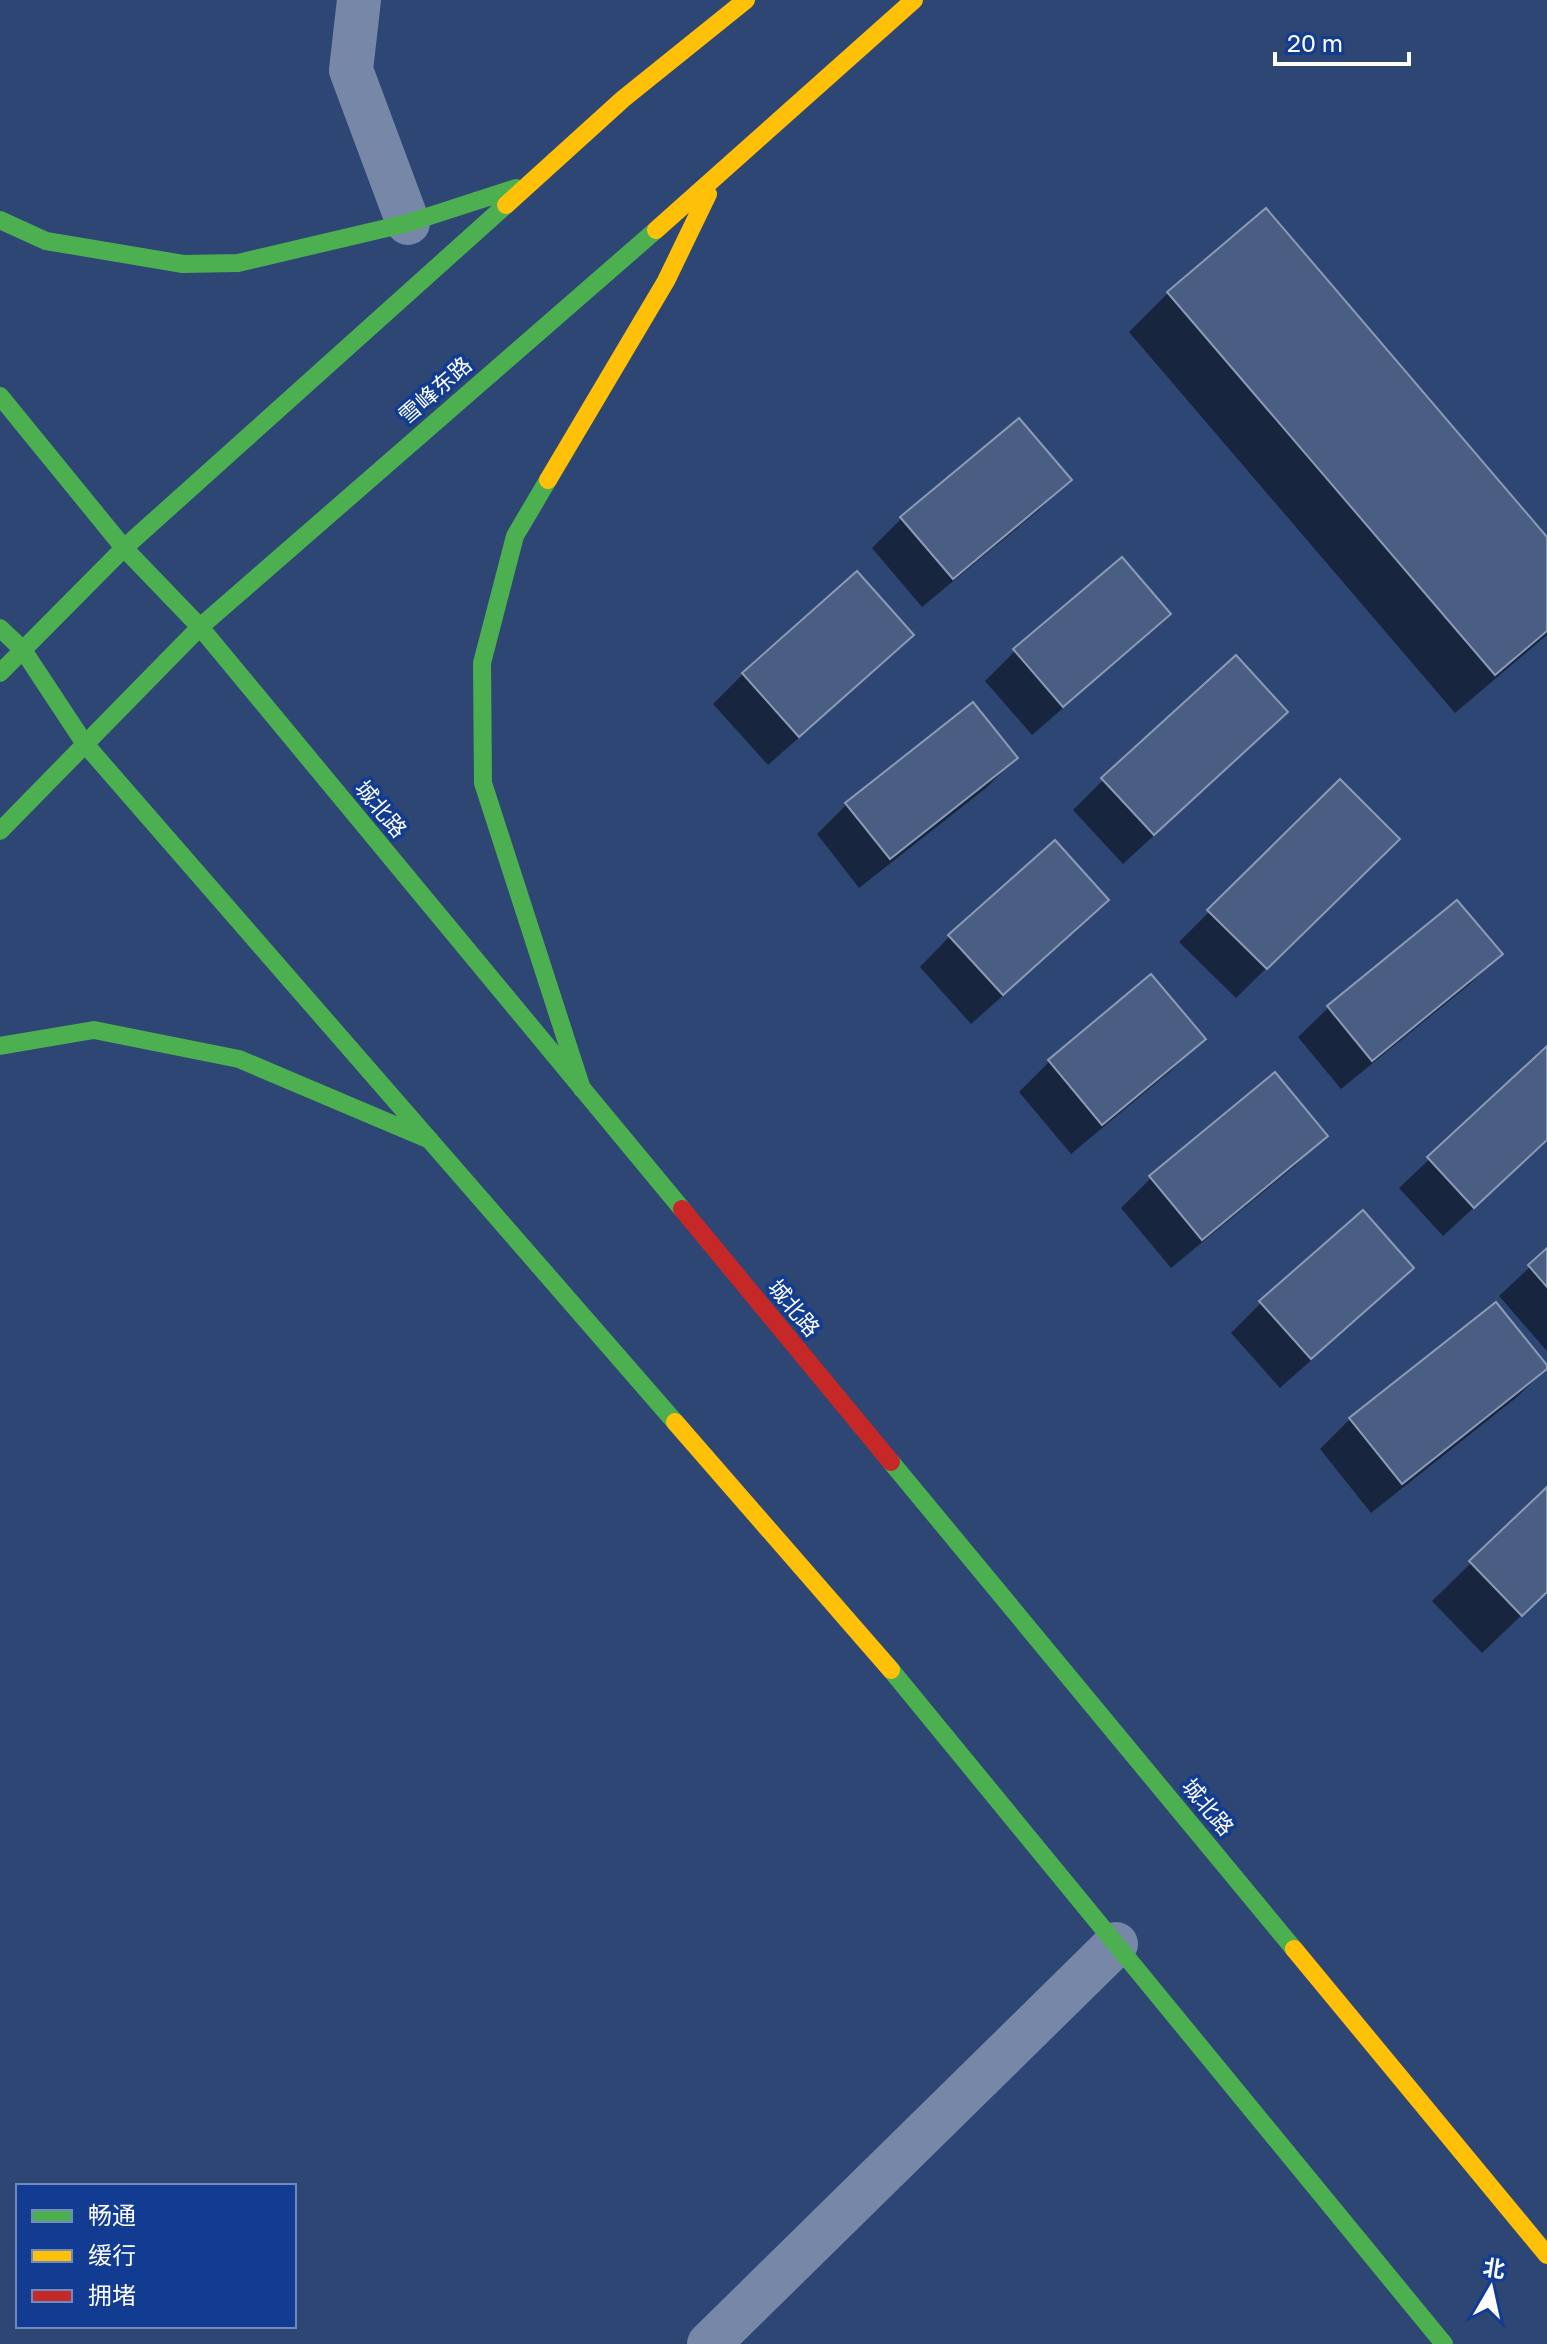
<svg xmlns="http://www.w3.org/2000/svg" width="1547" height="2344" font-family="'Golos Text','Noto Sans SC',sans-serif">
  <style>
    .shadow { fill: #0007 }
    .building { fill: #4a5d82; stroke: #8b9ab5; stroke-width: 2 }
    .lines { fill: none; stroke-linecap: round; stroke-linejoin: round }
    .street { stroke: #7687a7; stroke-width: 44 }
    .fast { stroke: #4caf50; stroke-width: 18 }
    .slow { stroke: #ffc107; stroke-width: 18 }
    .jam { stroke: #c62828; stroke-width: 18 }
    .labels { text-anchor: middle; stroke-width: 7; stroke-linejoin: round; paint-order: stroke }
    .street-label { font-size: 22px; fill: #fff; stroke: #113c91 }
  </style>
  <rect width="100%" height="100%" fill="#2e4674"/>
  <!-- shadow -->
  <path class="shadow" d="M 1168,293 L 1547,540 L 1547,635 L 1455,713 L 1129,332 Z
    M 1069,480 L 1039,510 L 922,607 L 872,548 L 902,518 Z
    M 1122,560 L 1168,613 L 1138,643 L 1032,735 L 985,681 L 1015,651 Z
    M 911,635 L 881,665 L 768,765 L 713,704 L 743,674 Z
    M 1255,742 L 1123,864 L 1073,810 L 1103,780 Z
    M 1016,758 L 986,788 L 859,888 L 817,834 L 847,804 Z
    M 1340,781 L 1397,839 L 1236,998 L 1179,942 Z
    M 1055,843 L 1106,900 L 1077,930 L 971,1024 L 920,967 L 949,937 Z
    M 1500,954 L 1470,984 L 1341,1089 L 1298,1037 L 1328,1008 Z
    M 1151,977 L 1203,1039 L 1173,1069 L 1071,1154 L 1019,1092 L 1049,1062 Z
    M 1547,1048 L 1547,1140 L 1443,1236 L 1399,1188 Z
    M 1275,1075 L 1326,1135 L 1296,1165 L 1171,1268 L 1121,1208 L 1151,1178 Z
    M 1362,1213 L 1411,1268 L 1381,1298 L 1280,1388 L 1231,1333 L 1261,1303 Z
    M 1547,1251 L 1547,1351 L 1499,1296 Z
    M 1547,1368 L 1517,1397 L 1371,1513 L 1320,1449 L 1350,1419 Z
    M 1547,1489 L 1547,1591 L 1482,1653 L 1432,1601 Z"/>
  <!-- building -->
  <path class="building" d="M 1266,208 L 1547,537 L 1547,631 L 1495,675 L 1167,292 Z
    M 1019,418 L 1072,480 L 953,579 L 900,517 Z
    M 1122,557 L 1171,614 L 1063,707 L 1013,649 Z
    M 857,571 L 914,635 L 799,737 L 742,673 Z
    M 1236,655 L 1288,712 L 1154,835 L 1101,778 Z
    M 973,702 L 1018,758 L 890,859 L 845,803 Z
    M 1340,779 L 1400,839 L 1267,969 L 1207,910 Z
    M 1055,840 L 1109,900 L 1003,995 L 948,935 Z
    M 1457,900 L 1503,954 L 1372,1061 L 1327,1006 Z
    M 1151,974 L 1206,1039 L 1102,1125 L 1048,1060 Z
    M 1547,1046 L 1547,1140 L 1474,1208 L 1427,1157 Z
    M 1275,1072 L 1328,1136 L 1202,1240 L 1149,1176 Z
    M 1363,1210 L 1414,1268 L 1311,1359 L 1259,1301 Z
    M 1547,1248 L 1547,1287 L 1528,1265 Z
    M 1496,1302 L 1547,1365 L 1547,1369 L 1402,1484 L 1349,1418 Z
    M 1547,1487 L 1547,1592 L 1522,1616 L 1469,1561 Z"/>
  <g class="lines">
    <!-- street -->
    <path class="street" d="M 359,0 L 351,70 L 408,223
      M 709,2344 L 1116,1944"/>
    <!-- fast -->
    <path class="fast" d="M 0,220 L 46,241 L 183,264 L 238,263 L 408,223 L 516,188
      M 0,396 L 124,548 L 200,627 L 682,1209
      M 548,480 L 515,536 L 482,663 L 483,783 L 582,1089
      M 0,628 L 23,650 L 85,744 L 675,1422
      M 0,673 L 124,548 L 506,205
      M 0,831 L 200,627 L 656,230
      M 0,1046 L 94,1030 L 239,1059 L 430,1140
      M 891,1462 L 1294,1949
      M 891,1670 L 1444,2344"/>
    <!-- slow -->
    <path class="slow" d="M 506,205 L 623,99 L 746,0
      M 656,230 L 914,0
      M 548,480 L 666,281 L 708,194
      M 675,1422 L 891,1670
      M 1294,1949 L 1547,2255"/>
    <!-- jam -->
    <path class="jam" d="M 682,1209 L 891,1462"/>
  </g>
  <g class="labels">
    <!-- street labels -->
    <g class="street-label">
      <text transform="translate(435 390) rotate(-41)" y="8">雪峰东路</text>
      <text transform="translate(381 809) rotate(50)" y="8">城北路</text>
      <text transform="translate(794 1308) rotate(50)" y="8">城北路</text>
      <text transform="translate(1208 1807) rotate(50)" y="8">城北路</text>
    </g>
  </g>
  <!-- legend -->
  <rect x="16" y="2184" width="280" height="144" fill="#113c91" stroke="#708abd" stroke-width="2"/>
  <rect x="32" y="2210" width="40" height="12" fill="#4caf50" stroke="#708abd" stroke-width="2"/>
  <text x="88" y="2224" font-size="24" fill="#ffffff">畅通</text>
  <rect x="32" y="2250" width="40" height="12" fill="#ffc107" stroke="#708abd" stroke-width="2"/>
  <text x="88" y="2264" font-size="24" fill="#ffffff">缓行</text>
  <rect x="32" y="2290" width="40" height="12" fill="#c62828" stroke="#708abd" stroke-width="2"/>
  <text x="88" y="2304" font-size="24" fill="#ffffff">拥堵</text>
  <!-- north arrow -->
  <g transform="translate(1491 2288) rotate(9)" stroke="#113c91" stroke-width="6" paint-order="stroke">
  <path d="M0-6L14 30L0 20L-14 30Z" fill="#ffffff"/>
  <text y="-12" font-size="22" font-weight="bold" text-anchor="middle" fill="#ffffff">北</text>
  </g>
  <!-- scale -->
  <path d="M1275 52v12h134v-12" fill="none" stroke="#ffffff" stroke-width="4"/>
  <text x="1287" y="52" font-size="24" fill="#ffffff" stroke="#113c91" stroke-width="6" paint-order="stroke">20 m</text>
</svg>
